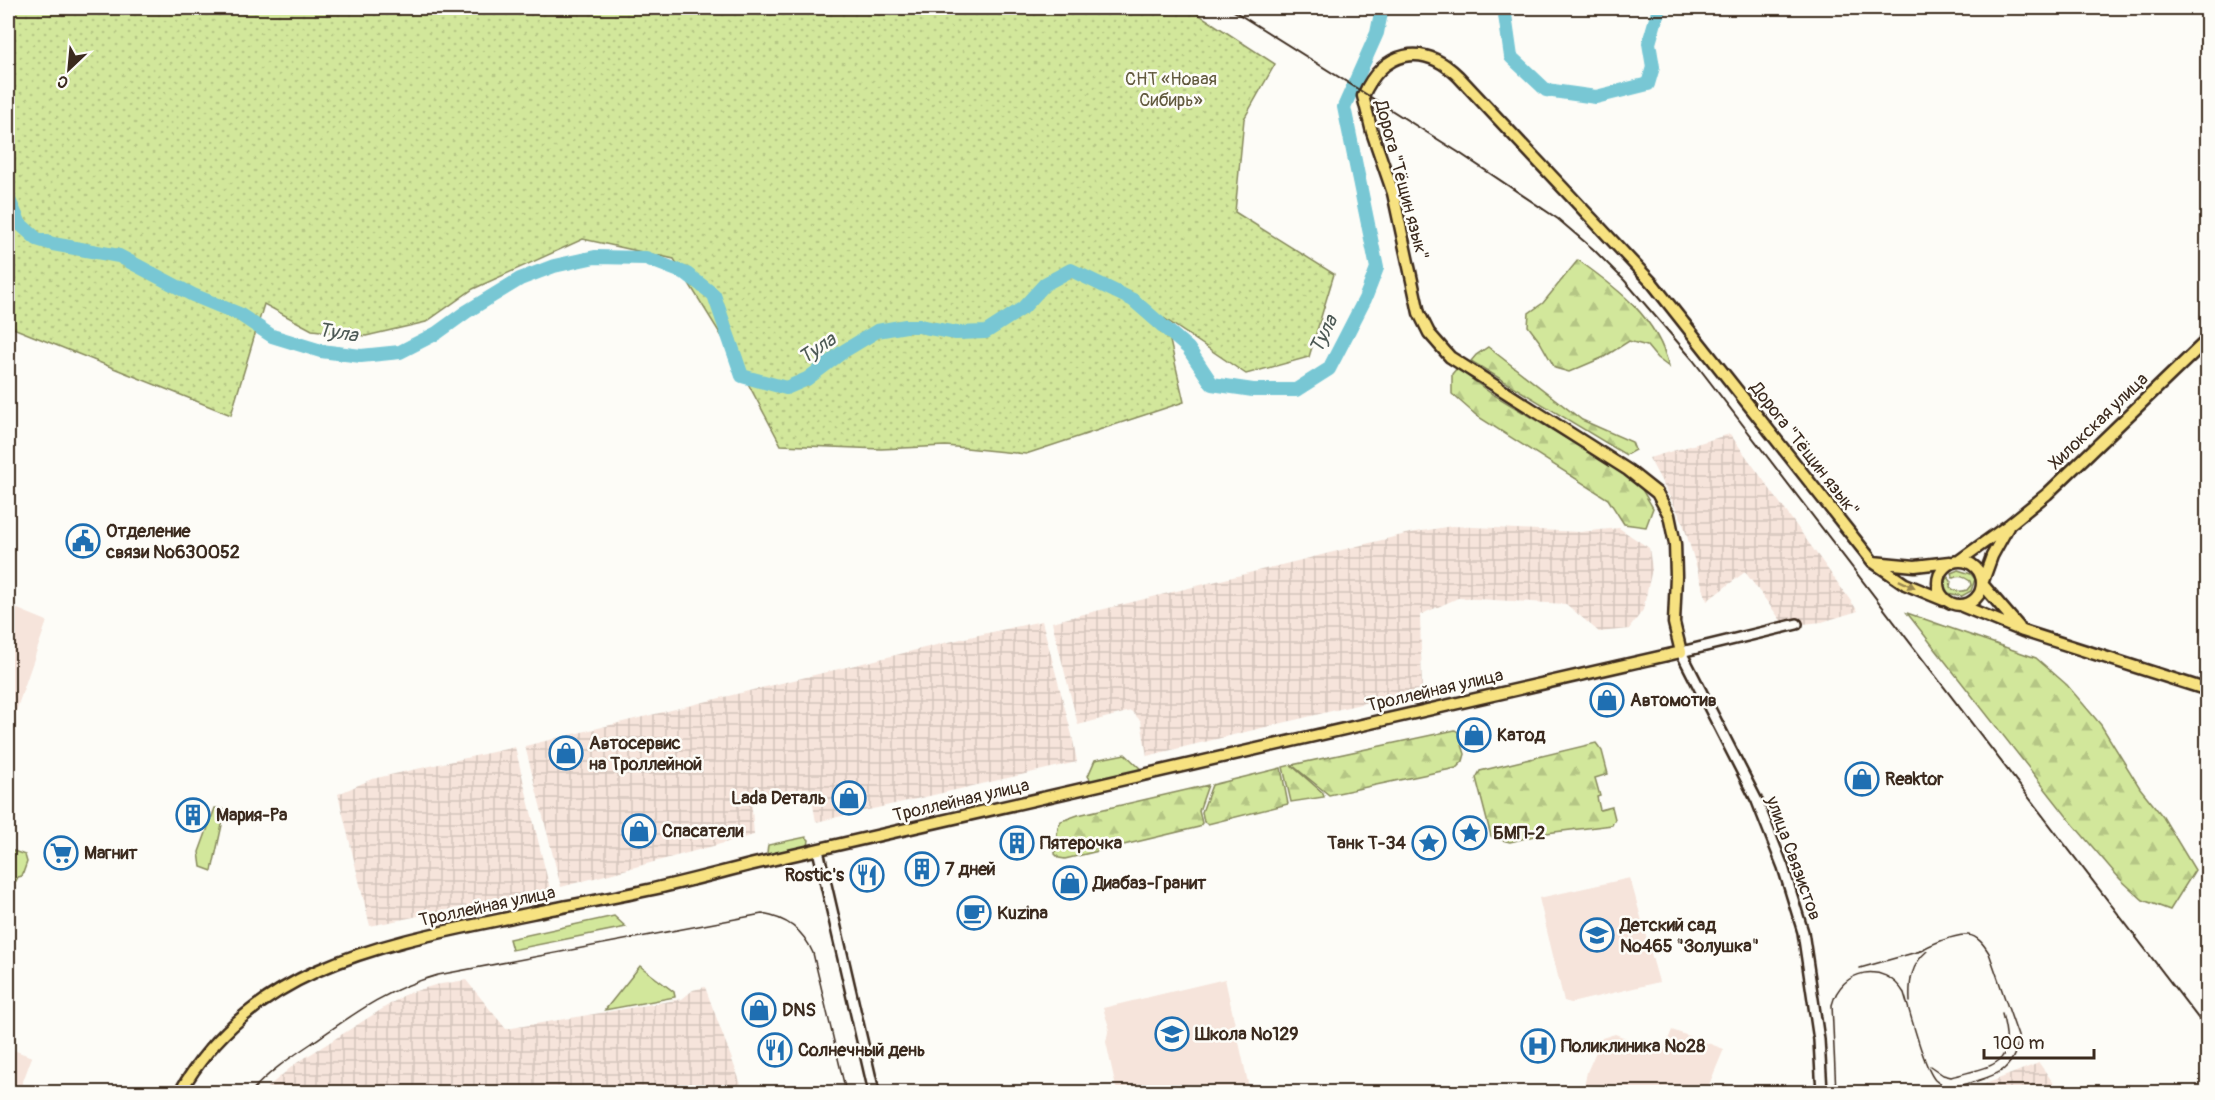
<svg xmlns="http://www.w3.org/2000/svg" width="2215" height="1100" font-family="Pangolin,sans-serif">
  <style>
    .built { fill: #f6e4db }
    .industrial { fill: url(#industrial-grid) }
    .green { fill: #d2e79b; stroke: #86885c; stroke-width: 1.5 }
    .forest { fill: url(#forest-firs); stroke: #86885c; stroke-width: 1.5 }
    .garden { fill: url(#garden-dots); stroke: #86885c; stroke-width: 1.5 }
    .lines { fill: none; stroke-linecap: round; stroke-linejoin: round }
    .river { stroke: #78c7d4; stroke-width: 14 }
    .secondary-casing { stroke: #3b2a1e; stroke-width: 14 }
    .primary-casing { stroke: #3b2a1e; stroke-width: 15 }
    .secondary { stroke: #fdfcf7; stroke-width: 9 }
    .primary { stroke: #f7e281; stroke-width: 10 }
    .tram { stroke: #3b2a1e; stroke-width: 1.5 }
    .rail { stroke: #3b2a1e; stroke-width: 2 }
    .oneway { fill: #998650 }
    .labels { text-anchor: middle; stroke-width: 5; stroke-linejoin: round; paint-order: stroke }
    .park-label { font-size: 18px; fill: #61593d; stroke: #fdfcf7 }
    .street-label { font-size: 18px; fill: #3b2a1e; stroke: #fdfcf7 }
    .poi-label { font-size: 18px; font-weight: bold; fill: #3b2a1e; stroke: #fdfcf7; text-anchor: start }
    .water-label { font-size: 20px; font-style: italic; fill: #4d5955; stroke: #fdfcf7 }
  </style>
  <defs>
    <pattern id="industrial-grid" width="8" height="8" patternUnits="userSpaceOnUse" patternTransform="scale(1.5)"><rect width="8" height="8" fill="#f6e4db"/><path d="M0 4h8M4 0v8" fill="none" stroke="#d4c4bc"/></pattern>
    <pattern id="forest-firs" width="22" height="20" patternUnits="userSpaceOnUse" patternTransform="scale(1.5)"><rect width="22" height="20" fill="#d2e79b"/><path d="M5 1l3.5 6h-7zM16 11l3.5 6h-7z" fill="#b5c685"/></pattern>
    <pattern id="garden-dots" width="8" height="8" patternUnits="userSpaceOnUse" patternTransform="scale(1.5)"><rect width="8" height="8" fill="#d2e79b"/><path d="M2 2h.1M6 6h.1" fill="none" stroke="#b5c685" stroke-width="1.8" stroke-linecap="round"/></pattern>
  </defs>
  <rect width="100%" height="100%" fill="#fdfcf7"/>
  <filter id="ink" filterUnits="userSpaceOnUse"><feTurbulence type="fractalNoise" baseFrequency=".0167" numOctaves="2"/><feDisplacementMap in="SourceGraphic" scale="12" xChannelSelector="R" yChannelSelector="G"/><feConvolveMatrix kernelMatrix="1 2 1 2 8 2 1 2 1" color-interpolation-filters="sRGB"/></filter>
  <g filter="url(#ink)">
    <!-- built -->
    <path class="built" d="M 8,605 L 47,621 L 8,734 Z
      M 1630,878 L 1659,982 L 1571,1003 L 1564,1001 L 1539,898 Z
      M 1225,979 L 1250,1092 L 1117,1092 L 1106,1042 L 1109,1027 L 1103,1008 Z
      M 1672,1030 L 1724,1049 L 1706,1092 L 1583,1092 L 1587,1072 L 1602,1038 L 1615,1034 L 1663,1052 Z
      M 8,1048 L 32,1057 L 19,1092 L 8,1089 Z"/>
    <!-- industrial -->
    <path class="industrial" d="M 1730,434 L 1858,611 L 1822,622 L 1785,626 L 1745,572 L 1707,601 L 1682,520 L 1649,458 Z
      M 1452,526 L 1580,532 L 1619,528 L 1649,548 L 1652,569 L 1643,610 L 1629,629 L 1599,632 L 1566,604 L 1458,598 L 1420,615 L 1422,689 L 1147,756 L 1141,721 L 1131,711 L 1078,725 L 1052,622 L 1410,533 Z
      M 1042,621 L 1072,735 L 1077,762 L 816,822 L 810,788 L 751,796 L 754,835 L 561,887 L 525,746 L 965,638 Z
      M 515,747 L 550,889 L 370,926 L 338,794 L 372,779 Z
      M 466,980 L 506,1029 L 682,999 L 693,990 L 705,987 L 744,1092 L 262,1092 L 295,1064 L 406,994 L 435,985 Z
      M 2039,1063 L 2060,1092 L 1965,1092 Z"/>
    <!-- green -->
    <path class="green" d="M 1958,570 L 1971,574 L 1975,579 L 1971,591 L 1962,596 L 1948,593 L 1944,587 L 1947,576 L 1951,581 L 1950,587 C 1955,592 1960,592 1967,590 L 1971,585 L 1970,581 C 1964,577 1960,575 1953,578 L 1951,573 Z
      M 1125,754 L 1142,770 L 1091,781 L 1088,776 L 1095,760 Z
      M 215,808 L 223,809 L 225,811 L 212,871 L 201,867 L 199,852 Z
      M 806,837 L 809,840 L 808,847 L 770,856 L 767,853 L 768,845 Z
      M 8,849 L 25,855 L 27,862 L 22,876 L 18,877 L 16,881 L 8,877 Z
      M 614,916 L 626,927 L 512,950 L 509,939 Z
      M 640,966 L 674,992 L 675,997 L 605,1010 Z"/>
    <!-- forest -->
    <path class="forest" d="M 1578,260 C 1617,288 1658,318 1669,367 L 1657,358 L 1647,346 L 1629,341 L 1604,357 L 1569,372 L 1555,368 L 1540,342 L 1528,326 L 1529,313 L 1543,303 Z
      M 1488,347 L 1582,420 L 1632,442 L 1635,450 L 1626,455 L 1471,361 L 1476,355 Z
      M 1457,368 L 1489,392 L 1637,481 L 1653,508 L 1646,527 L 1624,524 L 1608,499 L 1477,416 L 1452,394 L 1452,374 Z
      M 1907,613 L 2036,658 L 2067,685 L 2101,725 L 2140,788 L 2163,817 L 2195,870 L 2170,910 L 2143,900 L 2120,879 L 2072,823 Z
      M 1455,730 L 1458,732 L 1465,754 L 1463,761 L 1456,768 L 1329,795 L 1292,765 Z
      M 1596,743 L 1602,751 L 1608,774 L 1595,778 L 1600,796 L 1597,797 L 1600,810 L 1612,807 L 1615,819 L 1612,825 L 1546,833 L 1510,842 L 1494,838 L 1491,836 L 1476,778 L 1480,771 Z
      M 1291,765 L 1323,793 L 1324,797 L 1291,802 L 1283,767 Z
      M 1281,768 L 1288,804 L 1208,824 L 1204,822 L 1202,812 L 1212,785 Z
      M 1208,785 L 1199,811 L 1202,823 L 1199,827 L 1065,859 L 1059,858 L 1055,854 L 1058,827 L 1061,821 L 1078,815 Z"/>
    <!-- garden -->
    <path class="garden" d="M 8,8 L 1189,8 L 1275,64 L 1244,119 L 1235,212 L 1334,274 L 1309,357 L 1246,374 L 1165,319 L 1184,402 L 1026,454 L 946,446 L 881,449 L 781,445 L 729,348 L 674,259 L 583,239 L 473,289 L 426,322 L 366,336 L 312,330 L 264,304 L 231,415 L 8,326 Z"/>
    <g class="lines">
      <!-- river -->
      <path class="river" d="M 1504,8 L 1511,57 L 1546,90 L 1596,97 L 1648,84 L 1653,67 L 1649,43 L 1659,8
        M 8,198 L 20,224 L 37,239 L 53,244 L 119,256 L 193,295 L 239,314 L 272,336 L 321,351 L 361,356 L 400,352 L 437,333 L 466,312 L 520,279 L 554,266 L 595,257 L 646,258 L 687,274 L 714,295 L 742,376 L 786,388 L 807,379 L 844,351 L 877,331 L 906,326 L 919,326 L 956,333 L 986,332 L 1023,308 L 1045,284 L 1071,270 L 1133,300 L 1188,348 L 1212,384 L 1253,390 L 1296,390 L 1329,369 L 1365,299 L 1377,268 L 1344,107 L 1377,33 L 1382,8"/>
      <!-- secondary casing -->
      <g class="secondary-casing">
        <path id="secondary" d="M 1797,624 L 1681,652 L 1757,801 L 1783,867 L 1803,932 L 1819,1040 L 1822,1092
          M 818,850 L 874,1092"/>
      </g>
      <!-- primary casing -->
      <g class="primary-casing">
        <path id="primary" d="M 1960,560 L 2010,524 L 2047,494 L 2208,339
          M1938 583a22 22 0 1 1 44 0a22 22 0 1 1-44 0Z
          M 1873,562 L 1915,566 L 1950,562
          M 1983,581 L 1992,556 L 2008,527
          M 1983,585 L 2019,627
          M 1962,606 L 2023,631 L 2208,690
          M 180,1092 C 256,960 396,942 532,913 C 570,905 609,899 648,890 C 685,882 721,872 758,863 L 1681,652 L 1674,623 L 1676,576 L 1675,544 L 1669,515 L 1657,493 L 1628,470 L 1450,357 L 1429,333 L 1419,313 L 1393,193 L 1372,132 L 1363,96 C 1383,51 1422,41 1458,76 L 1653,284 L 1873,562 L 1905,584 L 1944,600"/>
      </g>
      <!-- secondary -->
      <use href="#secondary" class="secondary"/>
      <!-- primary -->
      <use href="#primary" class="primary"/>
      <!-- tram -->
      <path class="tram" d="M 1860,968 L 1924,950
        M 1910,1002 C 1909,981 1911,965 1927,951
        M 1930,1066 L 1943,1075 L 1951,1077 C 1994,1065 2017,1067 2002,1014
        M 251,1092 C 267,1073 291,1057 312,1043 C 355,1013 387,989 438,975 L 762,914 C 787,918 803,930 813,953 L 846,1092
        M 1836,1092 L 1832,1005 C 1841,969 1884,960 1904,993 C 1910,1012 1924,1068 1935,1080 C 1939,1084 1945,1087 1952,1087 C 1963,1086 1996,1076 2004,1069 C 2013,1061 2019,1047 2018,1036 L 1989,953 C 1984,945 1978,936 1968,935 C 1954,934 1929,945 1918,952"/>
      <!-- rail -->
      <path class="rail" d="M 1229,8 L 1458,152 L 1558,219 L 1593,249 L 1624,280 L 1693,360 L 2208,1031"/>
    </g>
    <!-- one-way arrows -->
    <defs><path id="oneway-solid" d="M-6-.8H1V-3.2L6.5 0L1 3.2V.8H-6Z" transform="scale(1.5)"/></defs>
    <use class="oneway" href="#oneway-solid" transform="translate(1907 584) rotate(25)"/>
  </g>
  <!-- icons -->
  <defs>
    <g id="civic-ring" transform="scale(1.725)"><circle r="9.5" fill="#fdfcf7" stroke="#1f6fb2" stroke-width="1.5"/><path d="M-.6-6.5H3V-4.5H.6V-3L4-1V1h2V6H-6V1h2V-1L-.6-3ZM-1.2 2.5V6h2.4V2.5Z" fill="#1f6fb2"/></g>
    <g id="shop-ring" transform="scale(1.725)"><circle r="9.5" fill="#fdfcf7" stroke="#1f6fb2" stroke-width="1.5"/><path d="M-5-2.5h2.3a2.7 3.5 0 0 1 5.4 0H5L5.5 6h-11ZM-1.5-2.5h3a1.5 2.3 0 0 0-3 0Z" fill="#1f6fb2"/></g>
    <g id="building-ring" transform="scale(1.725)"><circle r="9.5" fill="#fdfcf7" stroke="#1f6fb2" stroke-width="1.5"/><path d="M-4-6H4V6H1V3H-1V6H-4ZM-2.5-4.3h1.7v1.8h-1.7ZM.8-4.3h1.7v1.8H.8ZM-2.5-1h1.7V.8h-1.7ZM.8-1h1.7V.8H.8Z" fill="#1f6fb2"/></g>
    <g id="sight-ring" transform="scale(1.725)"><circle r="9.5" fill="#fdfcf7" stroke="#1f6fb2" stroke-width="1.5"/><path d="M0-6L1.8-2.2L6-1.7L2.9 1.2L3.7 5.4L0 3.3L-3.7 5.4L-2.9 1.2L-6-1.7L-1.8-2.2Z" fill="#1f6fb2"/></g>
    <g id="supermarket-ring" transform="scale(1.725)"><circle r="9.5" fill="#fdfcf7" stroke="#1f6fb2" stroke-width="1.5"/><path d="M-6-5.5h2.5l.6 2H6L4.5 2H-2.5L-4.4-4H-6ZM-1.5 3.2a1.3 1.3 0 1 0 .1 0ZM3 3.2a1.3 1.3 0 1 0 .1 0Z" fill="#1f6fb2"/></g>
    <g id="restaurant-ring" transform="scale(1.725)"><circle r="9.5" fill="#fdfcf7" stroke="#1f6fb2" stroke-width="1.5"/><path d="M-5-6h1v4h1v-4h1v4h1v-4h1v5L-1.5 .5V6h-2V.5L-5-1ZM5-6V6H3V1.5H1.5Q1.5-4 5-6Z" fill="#1f6fb2"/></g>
    <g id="cafe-ring" transform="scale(1.725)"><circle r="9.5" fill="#fdfcf7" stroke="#1f6fb2" stroke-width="1.5"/><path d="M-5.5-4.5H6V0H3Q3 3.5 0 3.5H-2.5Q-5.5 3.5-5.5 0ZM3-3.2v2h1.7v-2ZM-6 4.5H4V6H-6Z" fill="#1f6fb2"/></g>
    <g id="school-ring" transform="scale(1.725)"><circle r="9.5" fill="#fdfcf7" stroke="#1f6fb2" stroke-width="1.5"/><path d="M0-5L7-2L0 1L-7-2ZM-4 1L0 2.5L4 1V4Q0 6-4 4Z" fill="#1f6fb2"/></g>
    <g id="hospital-ring" transform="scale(1.725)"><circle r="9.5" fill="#fdfcf7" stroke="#1f6fb2" stroke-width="1.5"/><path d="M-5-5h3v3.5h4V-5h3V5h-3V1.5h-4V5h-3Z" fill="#1f6fb2"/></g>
  </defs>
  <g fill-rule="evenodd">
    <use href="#civic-ring" x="83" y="541"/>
    <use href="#shop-ring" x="1607" y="700"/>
    <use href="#shop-ring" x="1474" y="735"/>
    <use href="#shop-ring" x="566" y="753"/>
    <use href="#shop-ring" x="1862" y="779"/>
    <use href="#shop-ring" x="849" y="798"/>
    <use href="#building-ring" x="193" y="815"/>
    <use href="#shop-ring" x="639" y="831"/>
    <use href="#sight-ring" x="1470" y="833"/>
    <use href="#building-ring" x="1017" y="843"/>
    <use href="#sight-ring" x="1429" y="843"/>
    <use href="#supermarket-ring" x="61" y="853"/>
    <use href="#building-ring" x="922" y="869"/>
    <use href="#restaurant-ring" x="867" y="875"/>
    <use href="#shop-ring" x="1070" y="883"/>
    <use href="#cafe-ring" x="974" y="913"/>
    <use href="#school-ring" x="1597" y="935"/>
    <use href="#shop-ring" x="759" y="1010"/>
    <use href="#school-ring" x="1172" y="1034"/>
    <use href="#hospital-ring" x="1538" y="1046"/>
    <use href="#restaurant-ring" x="775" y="1050"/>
  </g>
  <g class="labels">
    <!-- park labels -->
    <g class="park-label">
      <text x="1171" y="85">СНТ «Новая<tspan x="1171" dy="21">Сибирь»</tspan></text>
    </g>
    <!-- street labels -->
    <g class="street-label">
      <text transform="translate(1402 180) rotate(75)" y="6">Дорога "Тёщин язык"</text>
      <text transform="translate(2098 421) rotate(-44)" y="6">Хилокская улица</text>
      <text transform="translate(1805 449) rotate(52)" y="6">Дорога "Тёщин язык"</text>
      <text transform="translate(1435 690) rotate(-13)" y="6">Троллейная улица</text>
      <text transform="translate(961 800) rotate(-13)" y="6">Троллейная улица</text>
      <text transform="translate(1794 858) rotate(70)" y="6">улица Связистов</text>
      <text transform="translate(487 906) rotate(-12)" y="6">Троллейная улица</text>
    </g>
    <!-- poi labels -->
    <g class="poi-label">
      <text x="106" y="537">Отделение<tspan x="106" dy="21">связи №630052</tspan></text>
      <text x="1630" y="706">Автомотив</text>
      <text x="1497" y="741">Катод</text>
      <text x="589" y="749">Автосервис<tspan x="589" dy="21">на Троллейной</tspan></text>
      <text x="1885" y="785">Reaktor</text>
      <text x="826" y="804" text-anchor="end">Lada Dеталь</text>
      <text x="216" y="821">Мария-Ра</text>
      <text x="662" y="837">Спасатели</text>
      <text x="1493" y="839">БМП-2</text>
      <text x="1040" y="849">Пятерочка</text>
      <text x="1406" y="849" text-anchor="end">Танк Т-34</text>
      <text x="84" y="859">Магнит</text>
      <text x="945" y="875">7 дней</text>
      <text x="844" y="881" text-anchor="end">Rostic's</text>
      <text x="1093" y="889">Диабаз-Гранит</text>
      <text x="997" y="919">Kuzina</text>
      <text x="1620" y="931">Детский сад<tspan x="1620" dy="21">№465 "Золушка"</tspan></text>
      <text x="782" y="1016">DNS</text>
      <text x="1195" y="1040">Школа №129</text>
      <text x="1561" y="1052">Поликлиника №28</text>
      <text x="798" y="1056">Солнечный день</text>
    </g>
    <!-- water labels -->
    <g class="water-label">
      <text transform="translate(338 332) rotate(9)" y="7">Тула</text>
      <text transform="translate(1323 334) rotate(-64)" y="7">Тула</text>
      <text transform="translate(817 348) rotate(-34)" y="7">Тула</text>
    </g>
  </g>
  <!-- margin -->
  <rect width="2215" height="1100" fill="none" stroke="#fdfcf7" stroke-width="30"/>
  <rect x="15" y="15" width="2185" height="1070" fill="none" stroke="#3b2a1e" stroke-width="2" filter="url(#ink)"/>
  <!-- north arrow -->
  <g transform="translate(69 69) rotate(206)" stroke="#fdfcf7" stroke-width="4.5" paint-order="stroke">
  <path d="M0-4.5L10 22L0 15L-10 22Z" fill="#3b2a1e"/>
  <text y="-9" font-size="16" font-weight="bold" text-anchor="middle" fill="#3b2a1e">С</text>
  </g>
  <!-- scale -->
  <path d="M1984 1049v9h110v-9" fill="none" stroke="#3b2a1e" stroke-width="3"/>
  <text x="1993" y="1049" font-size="18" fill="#3b2a1e" stroke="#fdfcf7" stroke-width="4.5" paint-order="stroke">100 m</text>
</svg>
